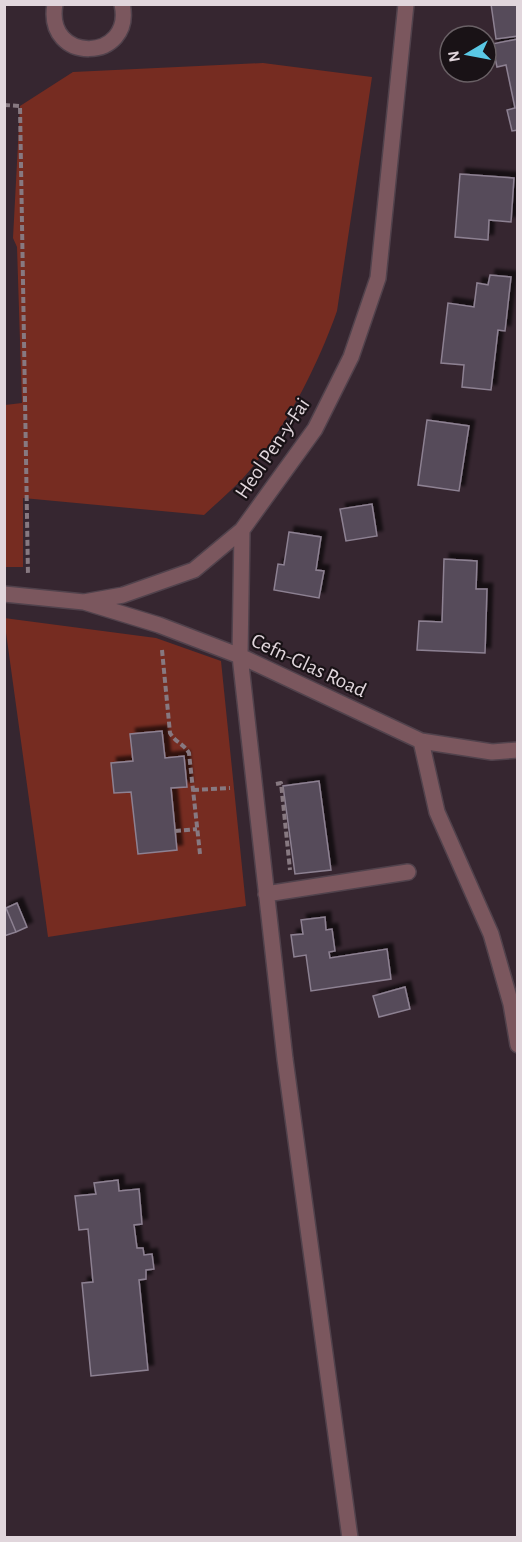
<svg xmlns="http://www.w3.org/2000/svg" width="522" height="1542" font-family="'Alegreya Sans',sans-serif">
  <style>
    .green { fill: #762c21 }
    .building { fill: #564b5a; stroke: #8d8192; stroke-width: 1.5; filter: url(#shadow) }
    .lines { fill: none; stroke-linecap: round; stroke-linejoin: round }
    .minor-casing { stroke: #51424c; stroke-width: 18 }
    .path { stroke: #877981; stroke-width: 4; stroke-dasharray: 6 3; stroke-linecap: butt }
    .minor { stroke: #7b575e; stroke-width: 15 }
    .labels { text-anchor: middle; stroke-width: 4.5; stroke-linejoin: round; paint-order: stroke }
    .street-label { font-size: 21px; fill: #e1d6dc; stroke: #191216 }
  </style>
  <defs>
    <filter id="shadow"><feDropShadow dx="5.5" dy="-5.5" stdDeviation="1.5" flood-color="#0009"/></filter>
  </defs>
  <rect width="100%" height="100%" fill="#362630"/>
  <!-- green -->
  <path class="green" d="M 263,63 L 372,77 L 337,311 C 317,367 288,424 250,470 C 237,486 219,501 204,515 L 23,498 L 23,567 L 5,567 L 5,405 L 22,403 L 17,247 L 13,238 L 20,106 L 73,72 Z
    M 4,618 L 156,638 L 221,661 L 246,906 L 48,937 Z"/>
  <!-- building -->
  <path class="building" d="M 491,4 L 518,4 L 518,36 L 496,39 Z
    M 518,39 L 518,130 L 512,131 L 507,110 L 515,108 L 506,65 L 497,67 L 492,44 Z
    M 460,174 L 514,178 L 511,222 L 489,220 L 488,240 L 455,237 Z
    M 490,275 L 511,277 L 505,331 L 498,330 L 491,390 L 462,387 L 464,365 L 441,363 L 448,303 L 474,307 L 477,283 L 488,285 Z
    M 427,420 L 469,426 L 459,491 L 418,485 Z
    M 372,504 L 377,536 L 346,541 L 340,509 Z
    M 289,532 L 321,537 L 316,570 L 324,571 L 319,598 L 274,590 L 278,564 L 284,565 Z
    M 444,559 L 477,561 L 476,589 L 487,589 L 485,653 L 417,650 L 419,621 L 442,622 Z
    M 162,731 L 165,758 L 184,756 L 187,787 L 171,788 L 177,850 L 138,854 L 131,792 L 114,793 L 111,763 L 133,761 L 130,734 Z
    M 319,781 L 331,870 L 295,874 L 283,786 Z
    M 17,903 L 27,927 L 16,932 L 6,908 Z
    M 6,908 L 16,932 L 4,936 L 4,909 Z
    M 325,917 L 326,930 L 332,929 L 335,951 L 329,952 L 330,958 L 387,949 L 391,979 L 311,991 L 306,955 L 294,957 L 291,935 L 303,934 L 301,920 Z
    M 405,987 L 410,1009 L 379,1017 L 373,996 Z
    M 118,1180 L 119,1191 L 139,1189 L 142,1224 L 134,1225 L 137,1248 L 143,1248 L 144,1255 L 152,1254 L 154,1269 L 146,1270 L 146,1279 L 139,1280 L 148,1370 L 91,1376 L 82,1283 L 93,1282 L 88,1229 L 79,1230 L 75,1196 L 96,1194 L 94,1183 Z"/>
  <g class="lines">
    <!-- minor casing -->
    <g class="minor-casing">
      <path id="minor" d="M 55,4 C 44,65 135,62 122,4
        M 242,530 L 240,656 L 285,1059 L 350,1538
        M 4,594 L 84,602 L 159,625 L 240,656 L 421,741 L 492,752 L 518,750
        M 84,602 L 123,595 L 194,570 L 242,530 L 315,429 L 351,357 L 378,278 L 406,4
        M 421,741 L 437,812 L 491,934 L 511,1004 L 518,1045
        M 266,894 L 408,872"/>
    </g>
    <!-- path -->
    <path class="path" d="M 4,105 L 20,106 L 28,575
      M 162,650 L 170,733 C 175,742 184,744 189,753 L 200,854
      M 276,784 L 281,783 L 290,870
      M 193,790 L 230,788
      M 175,831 L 197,829"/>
    <!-- minor -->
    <use href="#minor" class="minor"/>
  </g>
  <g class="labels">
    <!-- street labels -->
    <g class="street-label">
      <text transform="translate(272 448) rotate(-56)" y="7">Heol Pen-y-Fai</text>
      <text transform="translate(309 665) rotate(25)" y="7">Cefn-Glas Road</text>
    </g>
  </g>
  <!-- border -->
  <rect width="522" height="1542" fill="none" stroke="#e1d6dc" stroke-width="12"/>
  <!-- north arrow -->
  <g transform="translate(468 54) rotate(260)"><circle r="28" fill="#191216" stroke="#696065" stroke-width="1.5"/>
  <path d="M0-4.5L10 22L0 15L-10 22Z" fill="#5ac8e5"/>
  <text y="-9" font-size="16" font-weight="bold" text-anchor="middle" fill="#e1d6dc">N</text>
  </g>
</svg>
